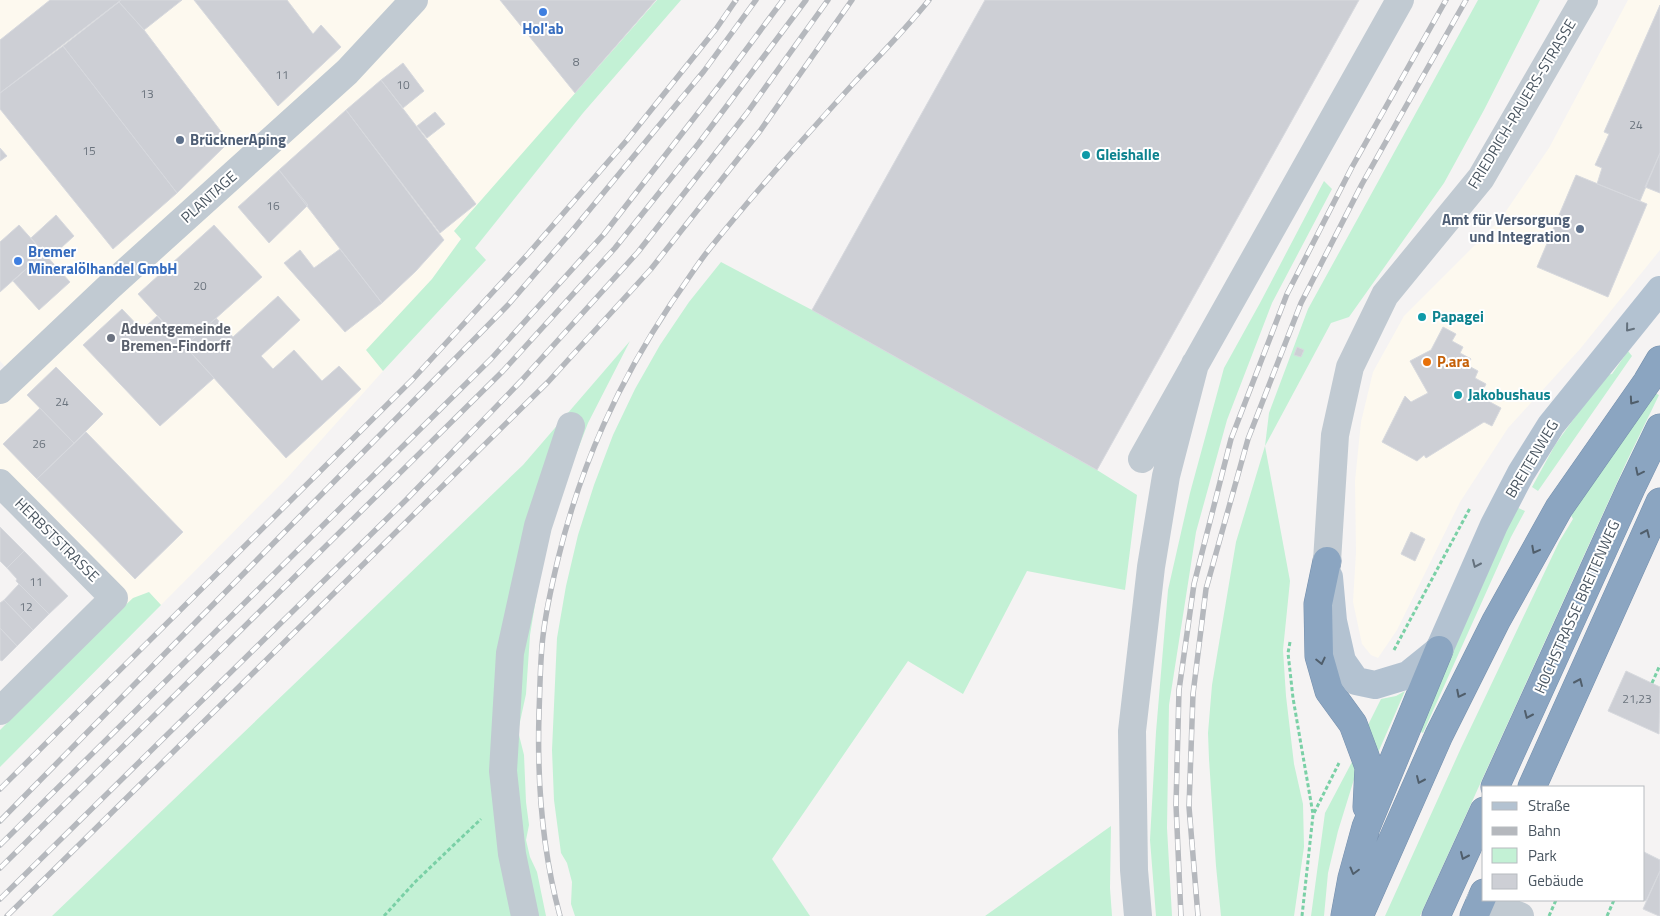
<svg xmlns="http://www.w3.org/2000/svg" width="1660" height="916" font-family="'Titillium Web',sans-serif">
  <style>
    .commercial { fill: #fdf9ef }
    .green { fill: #c3f1d5 }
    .building { fill: #cdcfd5; stroke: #d7d9de }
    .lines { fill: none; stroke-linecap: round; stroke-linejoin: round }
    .highway-casing { stroke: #7690ad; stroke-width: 29 }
    .path { stroke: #7ad0a6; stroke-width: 3; stroke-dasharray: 4 2.5; stroke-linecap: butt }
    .minor { stroke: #c1cad2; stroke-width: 28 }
    .major { stroke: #b3c2d1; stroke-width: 28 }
    .highway { stroke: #8ba5c1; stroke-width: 28 }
    .rail-casing { stroke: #b5b8bd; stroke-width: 5.5 }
    .rail { stroke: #fff; stroke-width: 4; stroke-dasharray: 11; stroke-linecap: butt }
    .oneway { stroke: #64717d }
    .oneway2 { stroke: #505e6b }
    .shop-dot { fill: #3f7fe0; stroke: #fff; stroke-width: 2 }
    .service-dot { fill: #5c6f8a; stroke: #fff; stroke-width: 2 }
    .culture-dot { fill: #0f9aa8; stroke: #fff; stroke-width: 2 }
    .worship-dot { fill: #6b7280; stroke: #fff; stroke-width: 2 }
    .food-dot { fill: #e8710a; stroke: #fff; stroke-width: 2 }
    .labels { text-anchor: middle; stroke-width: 4; stroke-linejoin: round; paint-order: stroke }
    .number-label { font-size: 12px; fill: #6b747e }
    .shop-label { font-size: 15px; font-weight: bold; fill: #366cbe; stroke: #fff }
    .street-label { font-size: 15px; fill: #4a5661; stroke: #fff }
    .service-label { font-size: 15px; font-weight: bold; fill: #4e5e75; stroke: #fff; text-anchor: start }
    .culture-label { font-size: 15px; font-weight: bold; fill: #0d838f; stroke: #fff; text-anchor: start }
    .worship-label { font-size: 15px; font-weight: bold; fill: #5b616d; stroke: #fff; text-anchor: start }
    .food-label { font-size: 15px; font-weight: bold; fill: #c56008; stroke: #fff; text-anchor: start }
  </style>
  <rect width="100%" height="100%" fill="#f5f3f3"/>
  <!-- commercial -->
  <path class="commercial" d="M 0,0 L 657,0 L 455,231 L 461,239 L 432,279 L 367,350 L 383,371 L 288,477 L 161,605 L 148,592 L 118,612 L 0,486 L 0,388 L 13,375 L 0,361 Z
    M 1628,0 L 1660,0 L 1660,250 L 1580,349 L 1508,428 L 1460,502 L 1397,630 L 1378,658 L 1371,655 L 1362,644 L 1353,602 L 1356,552 L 1355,481 L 1361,422 L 1373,372 L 1404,316 L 1500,220 L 1549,148 Z"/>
  <!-- green -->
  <path class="green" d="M 657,0 L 681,0 L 583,113 L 475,248 L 486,260 L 383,371 L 366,350 L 432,279 L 461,239 L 454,231 Z
    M 1478,0 L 1540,0 L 1484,110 L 1444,183 L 1349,317 L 1331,323 L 1265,446 L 1290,581 L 1283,650 L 1286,696 L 1294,764 L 1303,804 L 1304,847 L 1294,916 L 1221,916 L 1216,866 L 1209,759 L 1208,733 L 1212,685 L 1236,542 L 1265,446 L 1269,413 L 1308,309 Z
    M 1324,181 L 1332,189 L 1272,303 L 1227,420 L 1196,532 L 1169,705 L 1167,828 L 1172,916 L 1156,916 L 1150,840 L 1156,732 L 1168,590 L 1190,493 L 1224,368 L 1260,303 Z
    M 721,262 L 812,310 L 1097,470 L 1137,495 L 1125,590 L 1027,571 L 963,694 L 908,661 L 772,859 L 810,916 L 575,916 L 571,904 L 572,882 L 567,863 L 561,853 L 554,800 L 552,750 L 557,638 L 566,586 L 578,535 L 594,485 L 613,435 L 635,389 L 660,345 L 689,302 Z
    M 630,341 L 588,423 L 568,475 L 551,527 L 539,580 L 530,635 L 526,694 L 518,731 L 524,755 L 526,802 L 529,825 L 526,840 L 530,857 L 537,872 L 546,916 L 52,916 L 523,465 Z
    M 1628,351 L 1632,356 L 1538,491 L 1532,487 L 1555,445 L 1605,375 L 1612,374 Z
    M 1653,392 L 1659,395 L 1626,463 L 1420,916 L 1385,916 L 1461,748 L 1559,542 L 1573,519 L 1569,512 Z
    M 1516,507 L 1525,511 L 1511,537 L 1423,733 L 1419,731 L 1423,719 Z
    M 149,592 L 161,605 L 0,767 L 0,730 L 118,612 L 133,598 Z
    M 1405,691 L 1377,755 L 1365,731 L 1381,699 L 1396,696 Z
    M 1353,760 L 1355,776 L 1338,831 L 1328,873 L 1324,916 L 1311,916 L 1325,813 Z
    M 1111,826 L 1110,888 L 1112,916 L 985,916 Z"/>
  <!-- building -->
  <path class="building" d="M 50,0 L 121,0 L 0,93 L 0,40 Z
    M 121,0 L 182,0 L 144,30 L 119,2 Z
    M 194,0 L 287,0 L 313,34 L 321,25 L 341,47 L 278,106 Z
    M 500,0 L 656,0 L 575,93 Z
    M 985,0 L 1359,0 L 1097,470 L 812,310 Z
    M 119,2 L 144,30 L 229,142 L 177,193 L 63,46 Z
    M 1660,5 L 1660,153 L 1640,201 L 1597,184 L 1602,168 L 1595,165 L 1609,134 L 1604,132 Z
    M 63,46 L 177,193 L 113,249 L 0,109 L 0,93 Z
    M 403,63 L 424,91 L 403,108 L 381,80 Z
    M 381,80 L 476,204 L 440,233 L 346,110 Z
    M 346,110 L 444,240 L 416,271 L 382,303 L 279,170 Z
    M 435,112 L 445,124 L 427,138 L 417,126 Z
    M 0,148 L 7,156 L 0,161 Z
    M 1660,153 L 1660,193 L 1645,187 Z
    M 279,170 L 308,205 L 269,243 L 238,207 Z
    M 1576,175 L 1647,204 L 1608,297 L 1537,267 Z
    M 56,215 L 74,236 L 49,259 L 31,238 Z
    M 19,225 L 44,253 L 0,292 L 0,242 Z
    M 214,225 L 262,277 L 185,346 L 138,294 Z
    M 340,249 L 382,303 L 345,332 L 284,263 L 300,250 L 314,268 Z
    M 44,253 L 70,282 L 39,310 L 13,281 Z
    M 278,296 L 300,320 L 261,356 L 273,369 L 294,350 L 322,381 L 339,366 L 361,389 L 286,458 L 185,346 L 216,318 L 233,337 Z
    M 122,309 L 142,330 L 157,316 L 214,378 L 160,426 L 83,345 Z
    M 1443,327 L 1456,334 L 1452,341 L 1463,347 L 1460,353 L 1471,359 L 1467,365 L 1478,371 L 1475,378 L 1486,384 L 1483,390 L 1493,396 L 1490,402 L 1501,408 L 1492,426 L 1484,422 L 1426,458 L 1424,455 L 1417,461 L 1382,442 L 1405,396 L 1411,402 L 1428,393 L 1410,361 L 1431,350 Z
    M 1297,347 L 1304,350 L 1301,357 L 1294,355 Z
    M 56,367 L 103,414 L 74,443 L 27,395 Z
    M 40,408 L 74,443 L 37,479 L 3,444 Z
    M 86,432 L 183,532 L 135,579 L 37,479 Z
    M 0,527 L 24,551 L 7,568 L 0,561 Z
    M 1411,532 L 1425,539 L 1415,561 L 1401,554 Z
    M 24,551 L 68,596 L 49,614 L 16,581 L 17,579 L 7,568 Z
    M 19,584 L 49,614 L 33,630 L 4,600 Z
    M 4,600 L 33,630 L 17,646 L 0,628 L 0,603 Z
    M 0,628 L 17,646 L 2,661 L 0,660 Z
    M 1626,671 L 1660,687 L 1659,734 L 1608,711 Z
    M 1644,852 L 1660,860 L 1660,871 L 1646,901 L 1644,900 Z
    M 1660,871 L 1660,916 L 1659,916 L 1643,909 Z"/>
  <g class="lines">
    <!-- highway casing -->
    <g class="highway-casing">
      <path id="highway" d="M 1327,561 L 1318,604 L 1319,656 L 1329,691 L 1353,724 L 1369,767 L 1367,807
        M 1495,787 L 1631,488 L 1660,428
        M 1532,787 L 1660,502
        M 1345,916 L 1352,878 L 1366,827 L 1439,650
        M 1359,916 L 1439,735 L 1496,621 L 1559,508 L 1647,382 L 1660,360
        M 1436,916 L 1484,811
        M 1474,916 L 1484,893"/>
    </g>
    <!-- path -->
    <path class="path" d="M 1290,642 L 1288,653 L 1293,698 L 1313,814
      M 1394,650 L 1470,508
      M 1652,683 L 1660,665
      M 384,916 L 415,882 L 481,819
      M 1302,916 L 1313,815 L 1339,763
      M 1549,916 L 1556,900
      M 1607,916 L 1614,900"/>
    <!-- minor -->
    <path class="minor" d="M 0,390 L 110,286 L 347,72 L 414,0
      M 1142,459 L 1400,0
      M 0,483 L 114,598 L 0,711
      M 1327,561 L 1335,435 L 1350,367 L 1385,295 L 1481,178 L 1584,0
      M 1480,901 L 1520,916
      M 525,916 L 512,854 L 503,771 L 510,653 L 538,526 L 571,426
      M 1138,916 L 1134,870 L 1132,731 L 1151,567 L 1166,476 L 1195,364"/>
    <!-- major -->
    <path class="major" d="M 1329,577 L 1333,621 L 1342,661 L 1356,681 L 1375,685 L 1408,675 L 1439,650 L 1494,525 L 1521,473 L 1551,425 L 1660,290"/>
    <!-- highway -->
    <use href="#highway" class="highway"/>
    <!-- rail casing -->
    <g class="rail-casing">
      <path id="rail" d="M 0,789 L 412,380 L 528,254 L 627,140 L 716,29 L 736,0
        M 0,821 L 508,305 L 572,231 L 704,71 L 756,0
        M 0,845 L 491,359 L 604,234 L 722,82 L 783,0
        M 0,868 L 503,371 L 615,248 L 699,143 L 806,0
        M 0,899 L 407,499 L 521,381 L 638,252 L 747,113 L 828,0
        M 7,916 L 548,382 L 651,269 L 760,131 L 852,0
        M 560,916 C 542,850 537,782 539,714 C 540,688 540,661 543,636 C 546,610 552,584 558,559 C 581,464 618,383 672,302 C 685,284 697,264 711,247 C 756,191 804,138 852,85 C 878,57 905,30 929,0
        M 1181,916 L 1176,805 L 1179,690 L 1194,584 L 1231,439 L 1287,294 L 1352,167 L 1446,0
        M 1198,916 L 1189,807 L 1193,694 L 1206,589 L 1248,439 L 1301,303 L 1362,184 L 1466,0"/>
    </g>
    <!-- rail -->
    <use href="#rail" class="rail"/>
  </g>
  <!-- one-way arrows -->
  <defs><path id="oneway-chevron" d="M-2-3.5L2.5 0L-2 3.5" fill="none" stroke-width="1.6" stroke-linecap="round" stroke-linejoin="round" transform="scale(1.25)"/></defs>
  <g class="oneway">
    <use href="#oneway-chevron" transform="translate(1629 328) rotate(129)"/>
    <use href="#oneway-chevron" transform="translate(1476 564) rotate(114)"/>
  </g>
  <g class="oneway2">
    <use href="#oneway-chevron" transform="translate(1633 401) rotate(125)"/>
    <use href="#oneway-chevron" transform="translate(1639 472) rotate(116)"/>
    <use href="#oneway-chevron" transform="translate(1646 533) rotate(-66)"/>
    <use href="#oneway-chevron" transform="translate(1535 550) rotate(118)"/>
    <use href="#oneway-chevron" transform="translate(1321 661) rotate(77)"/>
    <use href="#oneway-chevron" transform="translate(1579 682) rotate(-66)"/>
    <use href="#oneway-chevron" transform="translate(1460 694) rotate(117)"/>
    <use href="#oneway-chevron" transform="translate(1528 715) rotate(114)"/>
    <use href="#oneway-chevron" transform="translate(1420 780) rotate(114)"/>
    <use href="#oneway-chevron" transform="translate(1464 856) rotate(114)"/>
    <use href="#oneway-chevron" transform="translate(1354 871) rotate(105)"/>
  </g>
  <!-- markers -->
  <g class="shop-dot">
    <circle cx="543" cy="12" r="5"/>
    <circle cx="18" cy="261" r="5"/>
  </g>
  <g class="service-dot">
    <circle cx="180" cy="140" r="5"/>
    <circle cx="1580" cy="229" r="5"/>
  </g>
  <g class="culture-dot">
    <circle cx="1086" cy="155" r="5"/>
    <circle cx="1422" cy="317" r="5"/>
    <circle cx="1458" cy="395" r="5"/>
  </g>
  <circle class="worship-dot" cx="111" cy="338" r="5"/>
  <circle class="food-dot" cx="1427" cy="362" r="5"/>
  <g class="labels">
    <!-- number labels -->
    <g class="number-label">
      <text x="576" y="66">8</text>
      <text x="282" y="79">11</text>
      <text x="403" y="89">10</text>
      <text x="147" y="98">13</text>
      <text x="1636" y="129">24</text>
      <text x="89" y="155">15</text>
      <text x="273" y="210">16</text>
      <text x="200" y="290">20</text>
      <text x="62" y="406">24</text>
      <text x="39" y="448">26</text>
      <text x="36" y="586">11</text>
      <text x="26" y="611">12</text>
      <text x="1637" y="703">21,23</text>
    </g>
    <!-- shop labels -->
    <g class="shop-label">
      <text x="543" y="34">Hol'ab</text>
      <text x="28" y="257" text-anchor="start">Bremer<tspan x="28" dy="17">Mineralölhandel GmbH</tspan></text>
    </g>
    <!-- street labels -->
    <g class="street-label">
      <text transform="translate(1522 104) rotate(-59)" y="5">FRIEDRICH-RAUERS-STRASSE</text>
      <text transform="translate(209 197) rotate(-42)" y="5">PLANTAGE</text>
      <text transform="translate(1532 459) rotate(-59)" y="5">BREITENWEG</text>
      <text transform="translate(57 540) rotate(45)" y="5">HERBSTSTRASSE</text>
      <text transform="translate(1577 607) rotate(-66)" y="5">HOCHSTRASSE BREITENWEG</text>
    </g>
    <!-- service labels -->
    <g class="service-label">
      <text x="190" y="145">BrücknerAping</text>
      <text x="1570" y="225" text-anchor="end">Amt für Versorgung<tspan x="1570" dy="17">und Integration</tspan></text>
    </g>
    <!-- culture labels -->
    <g class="culture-label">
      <text x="1096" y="160">Gleishalle</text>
      <text x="1432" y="322">Papagei</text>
      <text x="1468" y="400">Jakobushaus</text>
    </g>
    <!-- worship labels -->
    <g class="worship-label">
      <text x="121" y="334">Adventgemeinde<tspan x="121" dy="17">Bremen-Findorff</tspan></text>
    </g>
    <!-- food labels -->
    <g class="food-label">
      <text x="1437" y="367">P.ara</text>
    </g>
  </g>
  <!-- legend -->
  <rect x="1482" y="786" width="162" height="115" fill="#ffffff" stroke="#b7bbc0"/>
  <rect x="1492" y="802" width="25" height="8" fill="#b3c2d1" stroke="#b7bbc0"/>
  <text x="1528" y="811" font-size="15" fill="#4a5661">Straße</text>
  <rect x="1492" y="827" width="25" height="8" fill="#b5b8bd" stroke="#b7bbc0"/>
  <text x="1528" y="836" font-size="15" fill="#4a5661">Bahn</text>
  <rect x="1492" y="848" width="25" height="15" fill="#c3f1d5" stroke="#b7bbc0"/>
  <text x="1528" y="861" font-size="15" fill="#4a5661">Park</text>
  <rect x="1492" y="874" width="25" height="15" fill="#cdcfd5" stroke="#b7bbc0"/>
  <text x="1528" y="886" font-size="15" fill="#4a5661">Gebäude</text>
</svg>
